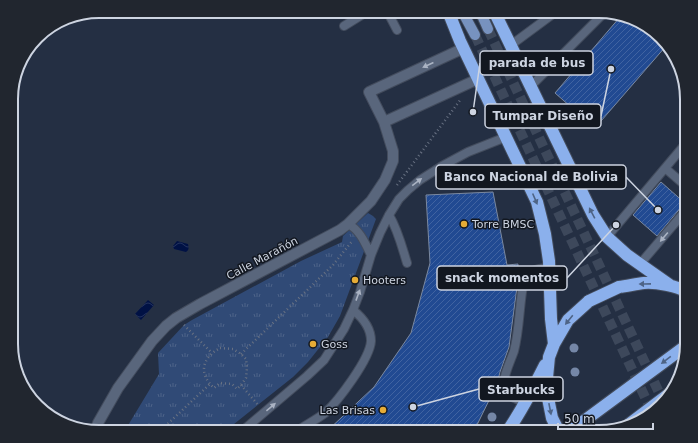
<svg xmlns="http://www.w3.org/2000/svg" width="698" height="443" font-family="'DejaVu Sans',sans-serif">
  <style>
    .grass { fill: url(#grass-tufts) }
    .water { fill: url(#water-waves) }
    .building { fill: url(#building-hatch); stroke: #7b89a0 }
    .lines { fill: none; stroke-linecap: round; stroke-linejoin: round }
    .primary-tunnel { stroke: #3d485b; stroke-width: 10; stroke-dasharray: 10 5; stroke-linecap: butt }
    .lane-casing { stroke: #434c5d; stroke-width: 10 }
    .street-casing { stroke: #434c5d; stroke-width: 12 }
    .primary-casing { stroke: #434c5d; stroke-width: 12 }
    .highway-casing { stroke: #434c5d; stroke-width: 14 }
    .path { stroke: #697283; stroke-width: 2.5; stroke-dasharray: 1 3; stroke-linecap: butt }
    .lane { stroke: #59667c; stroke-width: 8 }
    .street { stroke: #59667c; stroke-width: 10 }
    .primary { stroke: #7792bf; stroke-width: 10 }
    .highway { stroke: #8bb0ec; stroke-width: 12 }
    .highway-bridge-casing { stroke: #434c5d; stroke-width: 14; stroke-linecap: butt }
    .highway-bridge { stroke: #8bb0ec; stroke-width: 12 }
    .tree { fill: #7587a7 }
    .oneway { fill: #aab3c3 }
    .oneway2 { fill: #4e6486 }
    .poi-dot { fill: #e6ac36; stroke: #121720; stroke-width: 1.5 }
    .labels { text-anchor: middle; stroke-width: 3; stroke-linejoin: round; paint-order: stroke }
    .poi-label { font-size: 11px; fill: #cdd4e1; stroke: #121720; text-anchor: start }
    .street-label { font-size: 11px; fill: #cdd4e1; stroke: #121720 }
    .rim { fill: none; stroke: #cdd4e1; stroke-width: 2 }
    .leader { fill: none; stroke: #cdd4e1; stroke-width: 1.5 }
    .callout-dot { fill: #cdd4e1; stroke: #121720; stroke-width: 1.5 }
    .callout { fill: #121720; stroke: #cdd4e1; stroke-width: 1.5 }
    .callout-label { font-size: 12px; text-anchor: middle; font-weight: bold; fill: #cdd4e1 }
  </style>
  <defs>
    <pattern id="grass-tufts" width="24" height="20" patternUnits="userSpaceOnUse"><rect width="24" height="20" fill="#304a76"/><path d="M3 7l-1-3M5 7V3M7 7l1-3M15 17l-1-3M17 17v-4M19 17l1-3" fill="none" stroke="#4d6389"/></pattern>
    <pattern id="water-waves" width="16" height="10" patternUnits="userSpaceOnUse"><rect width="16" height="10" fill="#014"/><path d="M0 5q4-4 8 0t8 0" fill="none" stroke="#24335f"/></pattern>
    <pattern id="building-hatch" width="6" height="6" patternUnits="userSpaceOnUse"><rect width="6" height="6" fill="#214a92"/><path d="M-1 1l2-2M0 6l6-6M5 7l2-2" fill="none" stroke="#4063a1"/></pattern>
  </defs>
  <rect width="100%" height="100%" fill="#242f43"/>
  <!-- grass -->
  <path class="grass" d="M 368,213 L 373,216 L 376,219 L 340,316 L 328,337 L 308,362 L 293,377 L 224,432 L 124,432 L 159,374 L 158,353 L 184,325 L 192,320 L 301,261 L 342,242 L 343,236 Z"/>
  <!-- water -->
  <path class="water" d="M 177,241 L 188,244 C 189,248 189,250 186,252 L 174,249 L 173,246 Z
    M 148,300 L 154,305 L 141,320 L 135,314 Z"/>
  <!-- building -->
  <path class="building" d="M 620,17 L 648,26 L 666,46 L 595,128 L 555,93 Z
    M 661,182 L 686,204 L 683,205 L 657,236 L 633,215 Z
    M 493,192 L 507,265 L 518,264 L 517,287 L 509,347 L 500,372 L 497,384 L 475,429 L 472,432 L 326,432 L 374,387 L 411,333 L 430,263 L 426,195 Z"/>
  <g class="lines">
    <!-- primary-tunnel -->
    <path class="primary-tunnel" d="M 488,29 L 663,401
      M 475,35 L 652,412"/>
    <!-- lane casing -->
    <g class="lane-casing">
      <path id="lane" d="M 387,11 L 397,30
        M 344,26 L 368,11
        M 511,45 L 557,11
        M 531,86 L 604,13
        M 665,168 L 687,187
        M 389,215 C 398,230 402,247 407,263
        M 348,224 C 360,230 365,243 371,255
        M 607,237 L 687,142
        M 640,264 L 687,209
        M 526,403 C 517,399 507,397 504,387 C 502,378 511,360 514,351 C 520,328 519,304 524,280 C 529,270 538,269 549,267
        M 241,432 L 307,376 L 324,360 L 344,329 L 353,310 L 360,292 L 371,255 L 380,233 L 389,215 L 399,199 L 408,190 L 420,180 L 442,166 L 468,152 L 506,137
        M 296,432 C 305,425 316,420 325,413 C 338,401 370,359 371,341 C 371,328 363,318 353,310"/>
    </g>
    <!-- street casing -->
    <g class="street-casing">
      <path id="street" d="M 384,122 L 478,79
        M 95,431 L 98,423 L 118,388 L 152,341 L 166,326 L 176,318 L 200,304 L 340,230 L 348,224 L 371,201 L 385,180 L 393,161 L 393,151 L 384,122 L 369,92 L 464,48"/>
    </g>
    <!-- primary casing -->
    <g class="primary-casing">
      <path id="primary" d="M 462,11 L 475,35
        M 480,11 L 488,29"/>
    </g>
    <!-- highway casing -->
    <g class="highway-casing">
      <path id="highway" d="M 448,11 L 460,41 L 537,202 L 545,234 L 549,261 L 551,319 L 554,344
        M 494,11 L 593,215 L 607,237 L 627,255 L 671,286
        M 619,287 C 627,286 636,284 644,283 C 656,282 677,286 687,292
        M 507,432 C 522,410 533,389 545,365
        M 559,432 L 552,418 L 546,388 L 549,357 L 554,344 L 568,320 L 589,301"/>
    </g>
    <!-- path -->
    <path class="path" d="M 397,185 L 461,99
      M 184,325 L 212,353
      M 220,348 L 233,349 L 241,354 L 246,359 L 247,368 L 246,378 L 241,385 L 237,389 L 232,384 L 220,383 L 214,388 C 198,373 202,358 220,348 Z
      M 241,354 L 333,265 L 353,240
      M 241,385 L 259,406
      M 525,425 L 529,432
      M 159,432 L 210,384"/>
    <!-- lane -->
    <use href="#lane" class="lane"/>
    <!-- street -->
    <use href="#street" class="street"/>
    <!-- primary -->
    <use href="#primary" class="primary"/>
    <!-- highway -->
    <use href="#highway" class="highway"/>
    <!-- highway-bridge casing -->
    <g class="highway-bridge-casing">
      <path id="highway-bridge" d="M 589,301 L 619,287
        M 628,425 L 673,391
        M 569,432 L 687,345"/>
    </g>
    <!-- highway-bridge -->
    <use href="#highway-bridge" class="highway-bridge"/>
  </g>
  <!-- trees -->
  <g class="tree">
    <circle cx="574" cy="348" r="4.5"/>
    <circle cx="575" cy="372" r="4.5"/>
    <circle cx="492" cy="417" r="4.5"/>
  </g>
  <!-- one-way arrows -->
  <defs><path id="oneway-solid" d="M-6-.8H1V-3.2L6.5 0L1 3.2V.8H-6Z"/></defs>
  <g class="oneway">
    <use href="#oneway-solid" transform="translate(428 65) rotate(155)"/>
    <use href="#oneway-solid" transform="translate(417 182) rotate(-37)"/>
    <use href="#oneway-solid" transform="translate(664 237) rotate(130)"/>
    <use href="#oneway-solid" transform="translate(358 295) rotate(-70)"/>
    <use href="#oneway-solid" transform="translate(271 407) rotate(-40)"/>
  </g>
  <g class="oneway2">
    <use href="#oneway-solid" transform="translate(535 199) rotate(67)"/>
    <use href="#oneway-solid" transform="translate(592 213) rotate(-118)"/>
    <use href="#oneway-solid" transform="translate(645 284) rotate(179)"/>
    <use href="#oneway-solid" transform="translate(569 320) rotate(129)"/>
    <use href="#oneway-solid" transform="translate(666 360) rotate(143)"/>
    <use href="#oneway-solid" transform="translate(550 409) rotate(79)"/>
  </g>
  <!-- markers -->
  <g class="poi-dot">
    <circle cx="464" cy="224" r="4"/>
    <circle cx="355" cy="280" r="4"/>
    <circle cx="313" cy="344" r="4"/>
    <circle cx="383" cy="410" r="4"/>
  </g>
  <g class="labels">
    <!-- poi labels -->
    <g class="poi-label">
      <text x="472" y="228">Torre BMSC</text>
      <text x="363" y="284">Hooters</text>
      <text x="321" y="348">Goss</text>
      <text x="375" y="414" text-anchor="end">Las Brisas</text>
    </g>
    <!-- street labels -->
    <g class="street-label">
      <text transform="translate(262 258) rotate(-28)" y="4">Calle Marañón</text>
    </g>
  </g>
  <!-- crop -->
  <path d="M0 0H698V443H0ZM99 18H599A81 81 0 0 1 680 99V344A81 81 0 0 1 599 425H99A81 81 0 0 1 18 344V99A81 81 0 0 1 99 18Z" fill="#21262f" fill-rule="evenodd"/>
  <path class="rim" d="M99 18H599A81 81 0 0 1 680 99V344A81 81 0 0 1 599 425H99A81 81 0 0 1 18 344V99A81 81 0 0 1 99 18Z"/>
  <!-- callouts -->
  <path class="leader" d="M473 112L480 63M611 69L601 116M658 210L626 177M616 225L567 278M413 407L479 389"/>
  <g class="callout-dot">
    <circle cx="473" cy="112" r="4"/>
    <circle cx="611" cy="69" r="4"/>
    <circle cx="658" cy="210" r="4"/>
    <circle cx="616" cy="225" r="4"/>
    <circle cx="413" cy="407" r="4"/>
  </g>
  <g class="callout">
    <rect x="480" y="51" width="113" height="24" rx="4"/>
    <rect x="485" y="104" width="116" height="24" rx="4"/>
    <rect x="436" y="165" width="190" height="24" rx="4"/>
    <rect x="437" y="266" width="130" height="24" rx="4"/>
    <rect x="479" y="377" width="84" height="24" rx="4"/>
  </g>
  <g class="callout-label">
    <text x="537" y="67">parada de bus</text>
    <text x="543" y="120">Tumpar Diseño</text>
    <text x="531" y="181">Banco Nacional de Bolivia</text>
    <text x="502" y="282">snack momentos</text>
    <text x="521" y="394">Starbucks</text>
  </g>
  <!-- scale -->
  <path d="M558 423v6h95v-6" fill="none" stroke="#cdd4e1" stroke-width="2"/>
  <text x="564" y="423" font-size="12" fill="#cdd4e1" stroke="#121720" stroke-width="3" paint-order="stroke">50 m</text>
</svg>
